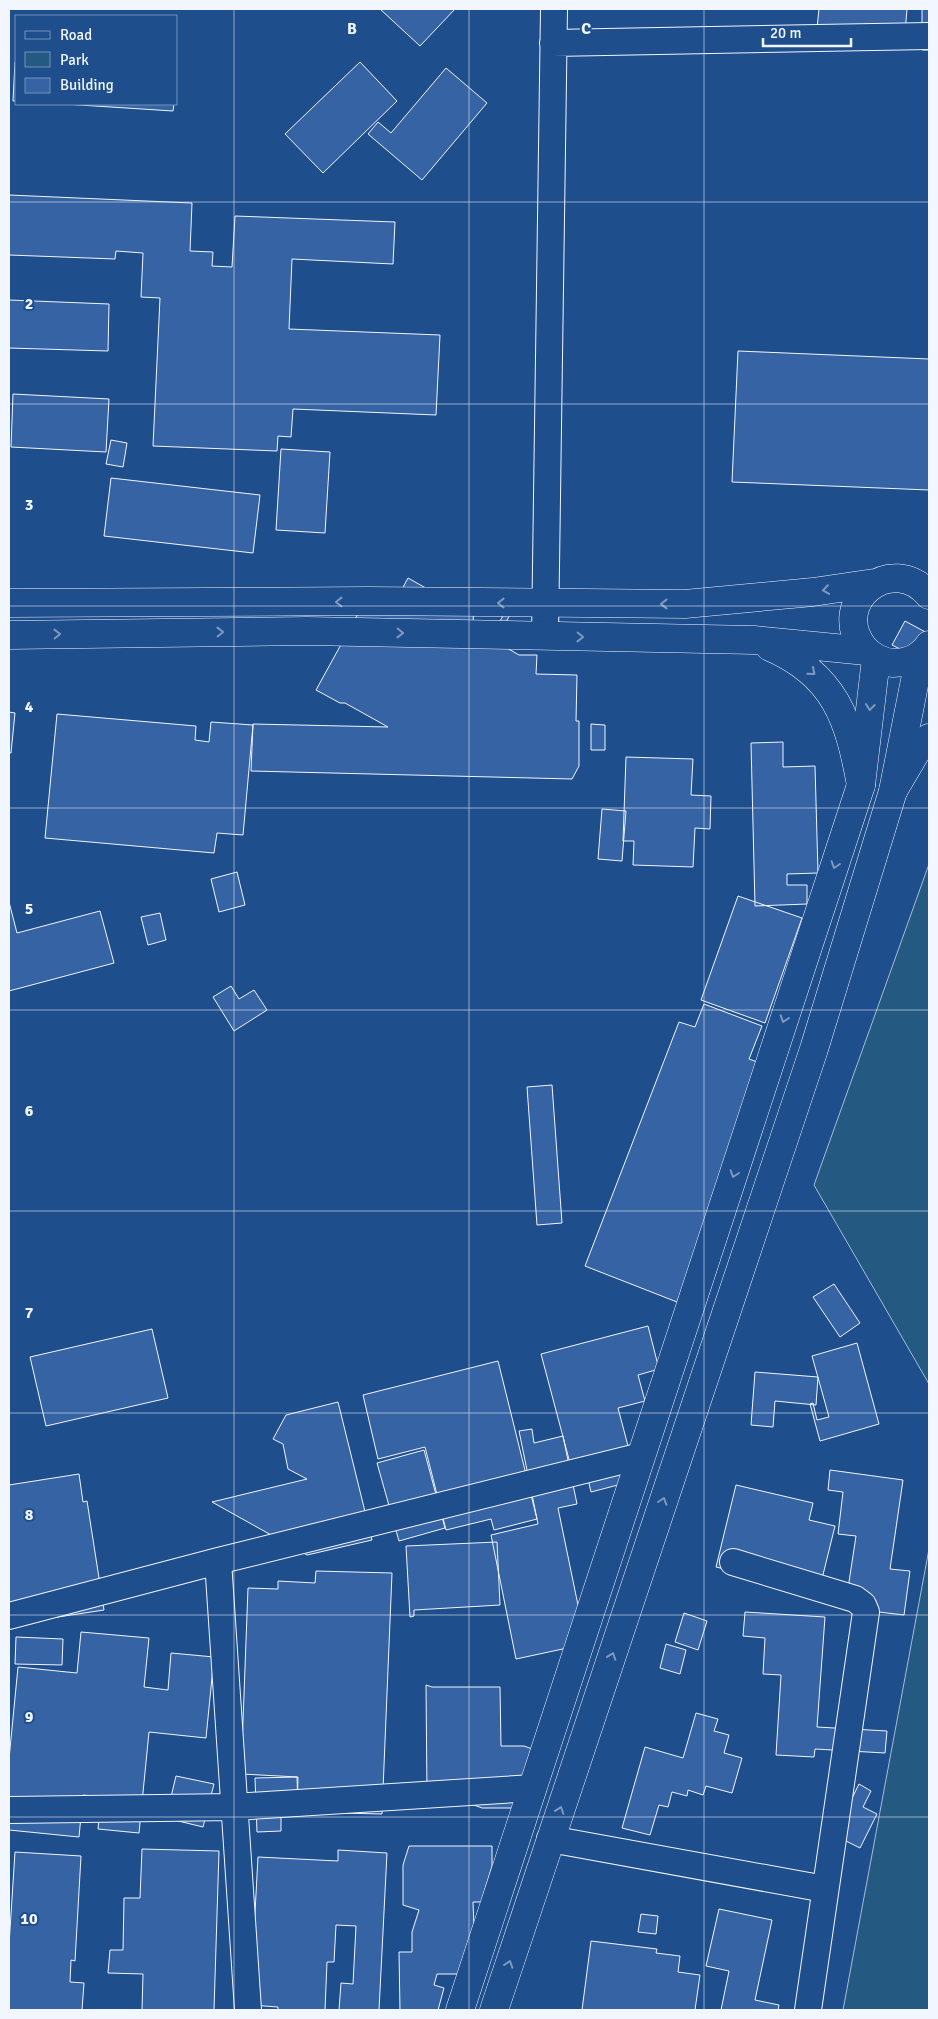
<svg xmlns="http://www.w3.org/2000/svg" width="938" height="2019" font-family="Signika,sans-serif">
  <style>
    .green { fill: #245a82; stroke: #a8bbd7 }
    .building { fill: #3563a3; stroke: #f2f6ff }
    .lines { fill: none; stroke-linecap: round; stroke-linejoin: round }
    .minor-casing { stroke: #f2f6ff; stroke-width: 28 }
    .tertiary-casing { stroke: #f2f6ff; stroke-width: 29 }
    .primary-casing { stroke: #f2f6ff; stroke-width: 29 }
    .minor { stroke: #1f4e8c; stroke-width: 26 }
    .tertiary { stroke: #1f4e8c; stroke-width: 28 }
    .primary { stroke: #1f4e8c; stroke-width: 28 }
    .oneway { stroke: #7e9ac0 }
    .grid { fill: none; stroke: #f2f6ff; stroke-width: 1; stroke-opacity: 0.55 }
    .grid-label { font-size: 16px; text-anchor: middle; font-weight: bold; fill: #f2f6ff; stroke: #1f4e8c; stroke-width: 4; stroke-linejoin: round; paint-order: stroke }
  </style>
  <rect width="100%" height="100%" fill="#1f4e8c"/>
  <!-- green -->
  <path class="green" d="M 929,864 L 929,1384 L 814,1185 Z
    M 929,1549 L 929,2010 L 843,2010 Z"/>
  <!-- building -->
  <path class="building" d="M 380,9 L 455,9 L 420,46 Z
    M 819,9 L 907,9 L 904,45 L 816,38 Z
    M 922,9 L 929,9 L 929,50 L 922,50 Z
    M 15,62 L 16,62 L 16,101 L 13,101 Z
    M 360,62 L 397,101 L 323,173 L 285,134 Z
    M 446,68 L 487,103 L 422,180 L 368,134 L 378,122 L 391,133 Z
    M 64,104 L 174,104 L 173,111 Z
    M 9,195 L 192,203 L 190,251 L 213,252 L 212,266 L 232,267 L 235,216 L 395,222 L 393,264 L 292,259 L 289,329 L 440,335 L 436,415 L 293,409 L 291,437 L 278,436 L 277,451 L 153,446 L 160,298 L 141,297 L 143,253 L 116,251 L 115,259 L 9,255 Z
    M 9,300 L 109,304 L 108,351 L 9,348 Z
    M 738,351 L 929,359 L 929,490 L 732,482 Z
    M 13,394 L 109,399 L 106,452 L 11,447 Z
    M 111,440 L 127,443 L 123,467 L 106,464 Z
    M 281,449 L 330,452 L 325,533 L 276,530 Z
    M 111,478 L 260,495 L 253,553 L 104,536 Z
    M 408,578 L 447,600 L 474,607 L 473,623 L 493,634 L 510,603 L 510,615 L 495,641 L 519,655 L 537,655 L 536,674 L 577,675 L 576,721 L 579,721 L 579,766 L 572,779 L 251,771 L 253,724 L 388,727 L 345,703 L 340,703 L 316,690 L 371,590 L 401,591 Z
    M 905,621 L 929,634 L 916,657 L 892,645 Z
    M 9,712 L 15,713 L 11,753 L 9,753 Z
    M 57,714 L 196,726 L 195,740 L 209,742 L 211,722 L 253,725 L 243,835 L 217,833 L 214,853 L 45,838 Z
    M 591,724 L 605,725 L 605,750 L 591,750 Z
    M 783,742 L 783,767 L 815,766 L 818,873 L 787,874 L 787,885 L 807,885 L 807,904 L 755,906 L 751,743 Z
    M 626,757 L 693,759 L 691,795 L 711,796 L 710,829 L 695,828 L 693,867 L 633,865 L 634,841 L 623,841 Z
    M 602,809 L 626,811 L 622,861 L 598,859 Z
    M 237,872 L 245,905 L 219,912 L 211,879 Z
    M 738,896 L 802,918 L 765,1023 L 701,1000 Z
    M 9,902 L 17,933 L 100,911 L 114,963 L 9,991 Z
    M 160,913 L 166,940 L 148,945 L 141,917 Z
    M 231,986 L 239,999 L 254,990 L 267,1010 L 234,1031 L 213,997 Z
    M 704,1004 L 762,1026 L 749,1059 L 768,1066 L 677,1302 L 585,1266 L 679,1022 L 695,1027 Z
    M 552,1085 L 562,1223 L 537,1225 L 527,1087 Z
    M 834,1284 L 860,1323 L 840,1337 L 813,1297 Z
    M 648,1326 L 659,1369 L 638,1375 L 645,1401 L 618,1408 L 637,1480 L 591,1492 L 588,1479 L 575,1482 L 541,1354 Z
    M 152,1329 L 168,1398 L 46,1426 L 30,1357 Z
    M 857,1343 L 879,1424 L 820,1441 L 810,1404 L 813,1403 L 817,1420 L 829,1417 L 812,1356 Z
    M 498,1361 L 537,1519 L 494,1530 L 491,1519 L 446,1530 L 425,1447 L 378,1459 L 363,1395 Z
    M 755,1372 L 818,1377 L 816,1405 L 775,1401 L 773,1427 L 751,1425 Z
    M 338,1402 L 372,1540 L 307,1555 L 212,1502 L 307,1479 L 288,1469 L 283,1444 L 273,1439 L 286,1415 Z
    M 532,1429 L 534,1443 L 563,1436 L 577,1504 L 558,1508 L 586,1644 L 516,1659 L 491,1535 L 538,1524 L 519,1431 Z
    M 424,1450 L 445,1528 L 399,1541 L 377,1463 Z
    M 830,1470 L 903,1480 L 890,1569 L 910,1571 L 904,1615 L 871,1611 L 847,1595 L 856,1536 L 838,1534 L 843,1492 L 828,1490 Z
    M 79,1474 L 83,1502 L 87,1501 L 104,1610 L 12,1624 L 9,1604 L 9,1485 Z
    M 736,1485 L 813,1503 L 809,1520 L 835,1526 L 819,1591 L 716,1567 Z
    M 497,1542 L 500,1605 L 414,1610 L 414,1616 L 410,1617 L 406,1546 Z
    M 316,1571 L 392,1573 L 382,1814 L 297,1812 L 298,1777 L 241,1774 L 248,1588 L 278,1589 L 278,1581 L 315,1583 Z
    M 745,1612 L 825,1617 L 817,1727 L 887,1731 L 885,1753 L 815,1749 L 814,1757 L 776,1755 L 781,1675 L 763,1674 L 765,1638 L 743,1636 Z
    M 684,1613 L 707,1621 L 698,1650 L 675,1642 Z
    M 81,1632 L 149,1638 L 144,1687 L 168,1690 L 171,1653 L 214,1657 L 206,1738 L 149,1732 L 139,1833 L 98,1829 L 101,1797 L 83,1795 L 79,1837 L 9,1830 L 9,1759 L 18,1667 L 77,1673 Z
    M 16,1637 L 63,1639 L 62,1665 L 15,1664 Z
    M 666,1644 L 686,1650 L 680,1674 L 660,1668 Z
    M 426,1685 L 432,1687 L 500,1687 L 501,1746 L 524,1746 L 535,1750 L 515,1808 L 482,1808 L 474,1805 L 464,1805 L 427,1794 Z
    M 696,1713 L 718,1719 L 714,1731 L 729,1735 L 724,1753 L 742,1758 L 732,1793 L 706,1786 L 703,1795 L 688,1790 L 687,1796 L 672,1792 L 668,1807 L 659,1805 L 650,1835 L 622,1828 L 645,1747 L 683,1758 Z
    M 176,1776 L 214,1784 L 203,1827 L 166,1818 Z
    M 297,1777 L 298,1809 L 281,1810 L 281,1831 L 257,1832 L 255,1778 Z
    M 859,1784 L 871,1791 L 863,1807 L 877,1814 L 860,1848 L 834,1835 Z
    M 409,1846 L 492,1846 L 492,1866 L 481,1902 L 473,1902 L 474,1928 L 460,1974 L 437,1974 L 434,1985 L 444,1988 L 438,2010 L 400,2010 L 399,1952 L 412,1952 L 412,1932 L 419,1910 L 403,1905 L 403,1865 Z
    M 142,1849 L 219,1851 L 214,2010 L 142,2010 L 143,1974 L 108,1973 L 110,1950 L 123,1950 L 124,1898 L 140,1898 Z
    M 338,1850 L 387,1853 L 379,2010 L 339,2010 L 341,1983 L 353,1984 L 356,1926 L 336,1925 L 334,1962 L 327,1962 L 325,2010 L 278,2010 L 278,2007 L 250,2005 L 258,1857 L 338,1861 Z
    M 15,1852 L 81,1856 L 75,1961 L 71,1960 L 70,1982 L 84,1983 L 82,2010 L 9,2010 L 9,1945 Z
    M 719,1909 L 772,1920 L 755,2000 L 779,2005 L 778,2010 L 721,2010 L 729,1971 L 706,1966 Z
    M 641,1914 L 658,1916 L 656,1934 L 638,1932 Z
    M 591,1941 L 657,1949 L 656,1953 L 680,1956 L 678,1972 L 700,1975 L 695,2010 L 582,2010 Z"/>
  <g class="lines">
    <!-- minor casing -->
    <g class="minor-casing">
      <path id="minor" d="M 553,43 L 929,36
        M 545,636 L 554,9
        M 218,1561 L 248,2010
        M 733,1562 L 855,1599 L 863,1605 L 866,1612 L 808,2010
        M 9,1616 L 218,1561 L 641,1456
        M 9,1810 L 234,1807 L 533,1788
        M 550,1839 L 825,1889"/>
    </g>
    <!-- tertiary casing -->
    <g class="tertiary-casing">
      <path id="tertiary" d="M 460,2010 L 861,785 L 876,659
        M 494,2010 L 814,1049 L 893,791 L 920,655"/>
    </g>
    <!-- primary casing -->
    <g class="primary-casing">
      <path id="primary" d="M 929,595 C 892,551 829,602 863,647 C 870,656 882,662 893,663 C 907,663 921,657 929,645
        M 9,603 L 369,601 L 685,604 L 813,592 L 874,583
        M 9,635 L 307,631 L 754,640 L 866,651
        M 770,647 C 835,675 849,719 861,785
        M 893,791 L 916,752 L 929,738"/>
    </g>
    <!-- minor -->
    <use href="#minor" class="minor"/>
    <!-- tertiary -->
    <use href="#tertiary" class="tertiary"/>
    <!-- primary -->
    <use href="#primary" class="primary"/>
  </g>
  <!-- one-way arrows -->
  <defs><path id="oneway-chevron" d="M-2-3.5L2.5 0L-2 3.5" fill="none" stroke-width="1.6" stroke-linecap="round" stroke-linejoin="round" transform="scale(1.25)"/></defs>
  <g class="oneway">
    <use href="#oneway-chevron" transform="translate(826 590) rotate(172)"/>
    <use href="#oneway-chevron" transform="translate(339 602) rotate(180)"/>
    <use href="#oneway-chevron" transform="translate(501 603) rotate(-179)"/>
    <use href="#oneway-chevron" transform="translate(664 604) rotate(-180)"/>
    <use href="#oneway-chevron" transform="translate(220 632) rotate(-1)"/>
    <use href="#oneway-chevron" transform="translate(400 633) rotate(1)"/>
    <use href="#oneway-chevron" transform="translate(57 634) rotate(-1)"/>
    <use href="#oneway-chevron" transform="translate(580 637) rotate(1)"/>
    <use href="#oneway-chevron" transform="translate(812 672) rotate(41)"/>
    <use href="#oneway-chevron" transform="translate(870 707) rotate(97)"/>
    <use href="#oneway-chevron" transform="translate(835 865) rotate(108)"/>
    <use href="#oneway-chevron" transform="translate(784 1019) rotate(108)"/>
    <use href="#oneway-chevron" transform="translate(734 1174) rotate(108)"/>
    <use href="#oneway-chevron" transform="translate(663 1501) rotate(-72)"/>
    <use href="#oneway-chevron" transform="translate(612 1656) rotate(-71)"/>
    <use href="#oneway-chevron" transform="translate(560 1810) rotate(-71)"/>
    <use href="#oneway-chevron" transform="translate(509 1964) rotate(-72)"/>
  </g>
  <!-- grid -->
  <path class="grid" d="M 234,9 L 234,2010M 469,9 L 469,2010M 704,9 L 704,2010M 9,202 L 929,202M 9,404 L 929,404M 9,606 L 929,606M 9,808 L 929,808M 9,1010 L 929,1010M 9,1211 L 929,1211M 9,1413 L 929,1413M 9,1615 L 929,1615M 9,1817 L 929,1817"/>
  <g class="grid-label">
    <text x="352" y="34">B</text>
    <text x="586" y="34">C</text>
    <text x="29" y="309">2</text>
    <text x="29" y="510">3</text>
    <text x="29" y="712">4</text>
    <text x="29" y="914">5</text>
    <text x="29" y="1116">6</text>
    <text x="29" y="1318">7</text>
    <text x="29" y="1520">8</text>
    <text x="29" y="1722">9</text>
    <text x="29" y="1924">10</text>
  </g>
  <!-- border -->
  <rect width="938" height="2019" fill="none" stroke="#f2f6ff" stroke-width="20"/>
  <!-- legend -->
  <rect x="15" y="15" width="162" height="90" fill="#1f4e8c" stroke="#7391ba"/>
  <rect x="25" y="31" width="25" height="8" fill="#1f4e8c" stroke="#7391ba"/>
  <text x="60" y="40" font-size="15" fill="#f2f6ff">Road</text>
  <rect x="25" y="52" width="25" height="15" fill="#245a82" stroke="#7391ba"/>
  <text x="60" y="65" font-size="15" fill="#f2f6ff">Park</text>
  <rect x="25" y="78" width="25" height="15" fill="#3563a3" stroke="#7391ba"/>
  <text x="60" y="90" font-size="15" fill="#f2f6ff">Building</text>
  <!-- scale -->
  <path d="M763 38v8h88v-8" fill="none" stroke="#f2f6ff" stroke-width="2.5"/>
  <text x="770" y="38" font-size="15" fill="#f2f6ff" stroke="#1f4e8c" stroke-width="4" paint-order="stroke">20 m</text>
</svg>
